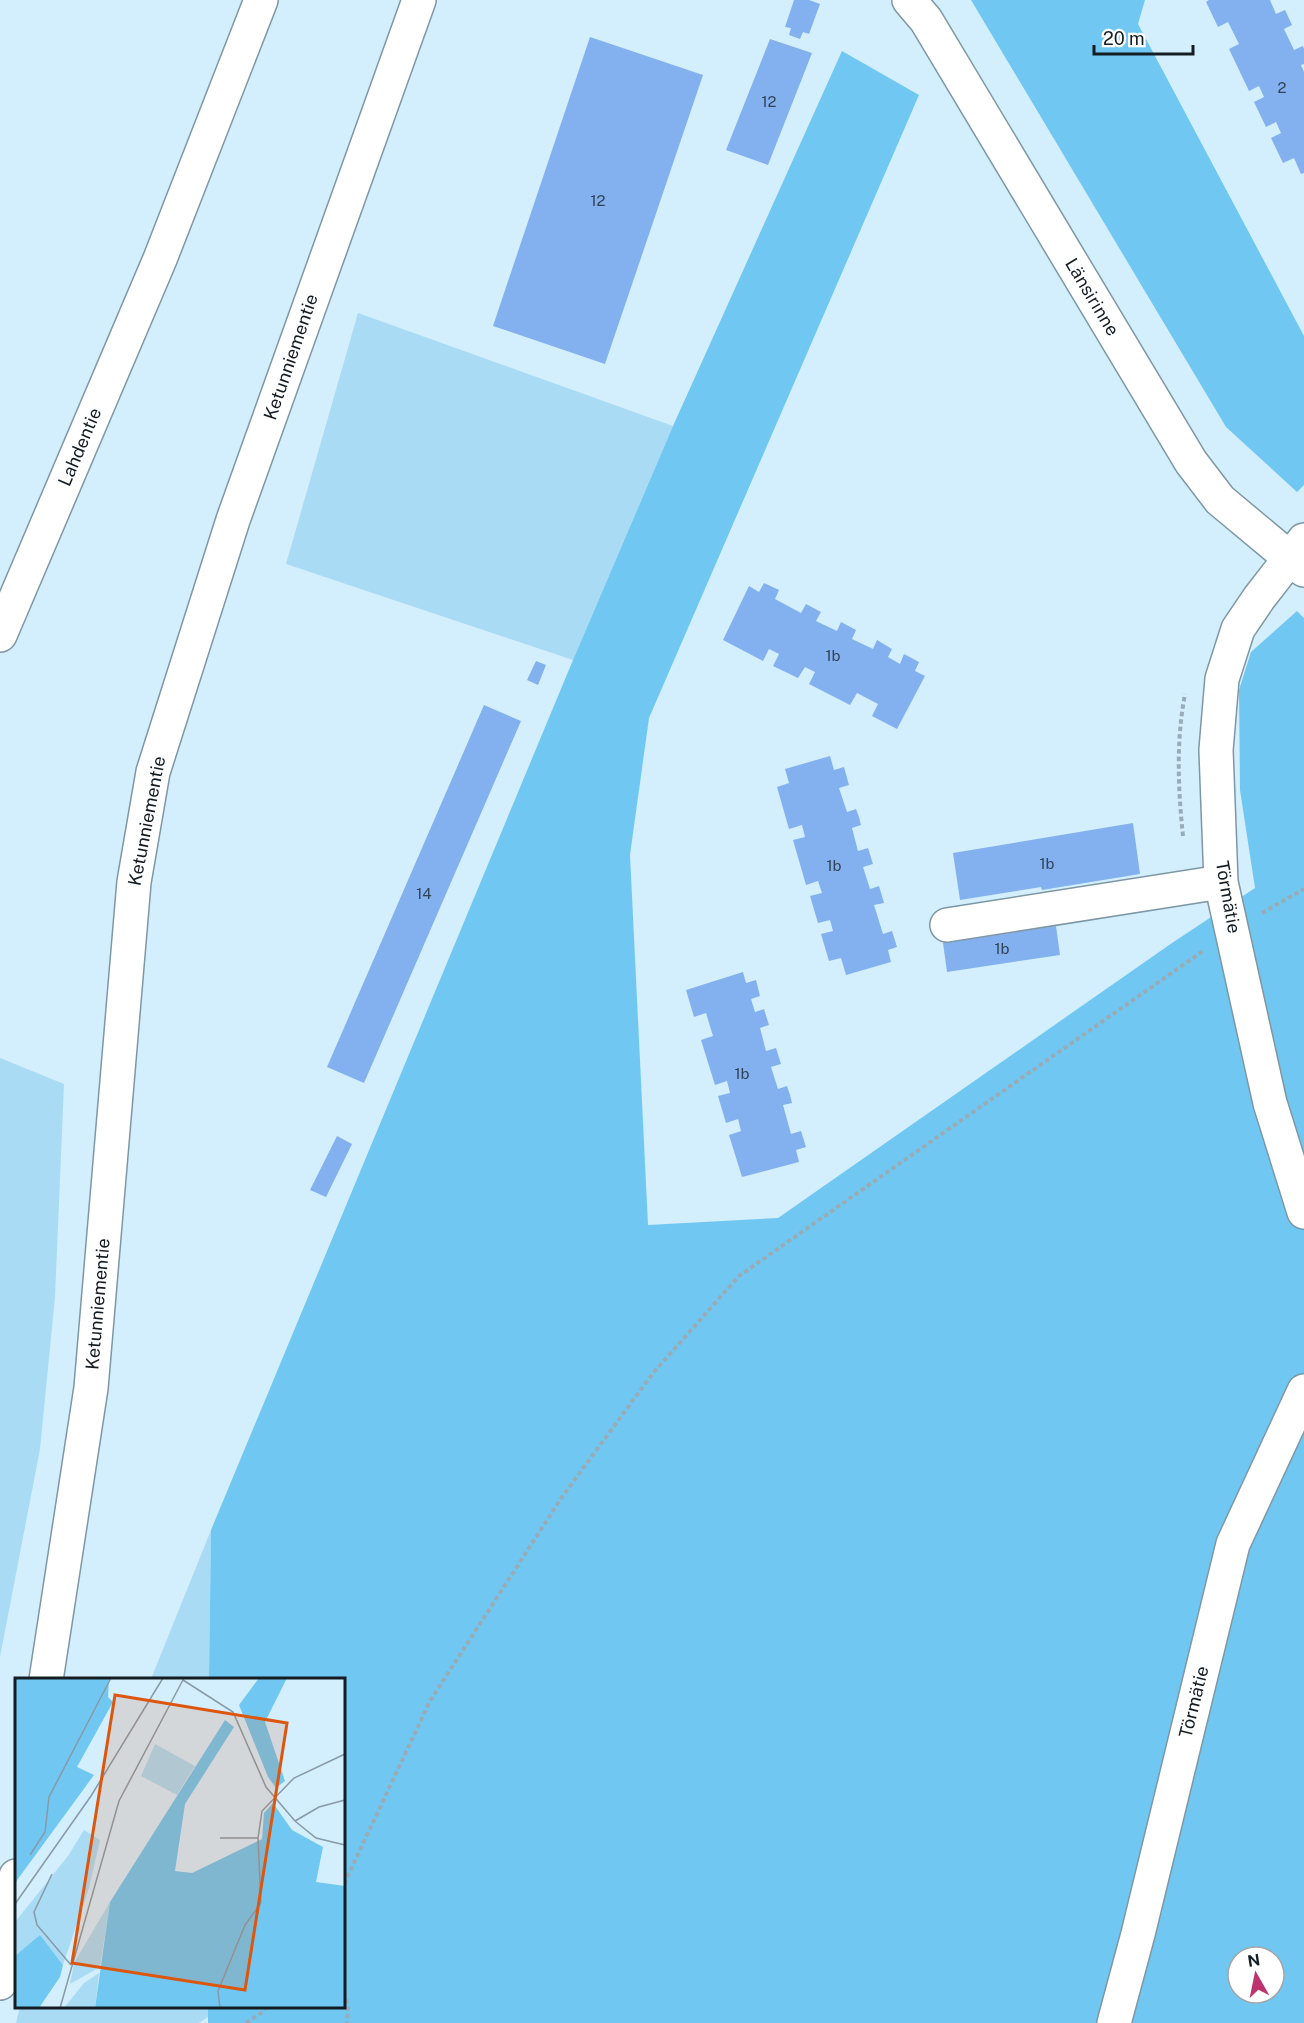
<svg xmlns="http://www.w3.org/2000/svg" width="1304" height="2023" font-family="'Public Sans',sans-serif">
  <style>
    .green { fill: #aadbf5 }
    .forest { fill: #70c8f2; fill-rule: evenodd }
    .building { fill: #83b1f0 }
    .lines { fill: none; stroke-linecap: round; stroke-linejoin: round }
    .minor-casing { stroke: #7e97a5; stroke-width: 36 }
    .highway-casing { stroke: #7e97a5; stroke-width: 36 }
    .path { stroke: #97acb8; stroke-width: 4; stroke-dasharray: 4.5 3; stroke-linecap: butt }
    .minor { stroke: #fff; stroke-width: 33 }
    .highway { stroke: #fff; stroke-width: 33 }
    .labels { text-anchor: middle; stroke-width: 5; stroke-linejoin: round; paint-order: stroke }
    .number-label { font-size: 15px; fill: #304256 }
    .street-label { font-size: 18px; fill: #141d23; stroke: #fff }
    .inset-road { fill: none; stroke: #879aa6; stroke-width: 1.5 }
    .view { fill: #dd560d; fill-opacity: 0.15; stroke: #dd560d; stroke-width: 3 }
    .inset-edge { fill: none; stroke: #141d23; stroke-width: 3 }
  </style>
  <rect width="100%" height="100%" fill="#d3eefd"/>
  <!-- green -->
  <path class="green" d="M 358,313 L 673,426 L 573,660 L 286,564 Z
    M 0,1058 L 64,1084 L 55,1297 L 40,1449 L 0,1657 Z
    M 211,1530 L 209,1679 L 151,1679 Z
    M 20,2007 L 208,2007 L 208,2017 L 199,2023 L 16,2023 Z"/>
  <!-- forest -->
  <path class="forest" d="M 971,0 L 1145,0 L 1138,24 L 1304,336 L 1304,485 L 1297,492 L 1226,427 Z
    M 842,51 L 919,95 L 649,718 L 630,855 L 648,1225 L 778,1218 L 1172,943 L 1255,888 L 1240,790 L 1239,690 L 1251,652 L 1297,611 L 1304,618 L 1304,2023 L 208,2023 L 208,2007 L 344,2006 L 344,1680 L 209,1679 L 211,1530 L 573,660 L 673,426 ZM 1238,1957 L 1274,1957 L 1274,1993 L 1238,1993 Z"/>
  <!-- building -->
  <path class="building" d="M 794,0 L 809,0 L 820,4 L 809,34 L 803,32 L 800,39 L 789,35 L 791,28 L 785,27 Z
    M 1209,0 L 1270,0 L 1276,14 L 1285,10 L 1292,25 L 1284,29 L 1294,50 L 1303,46 L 1304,49 L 1304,64 L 1301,65 L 1304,72 L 1304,173 L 1301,174 L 1294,158 L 1283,163 L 1271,138 L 1281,133 L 1276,122 L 1266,127 L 1254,102 L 1264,97 L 1259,86 L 1249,91 L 1229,49 L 1239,44 L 1228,22 L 1218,27 L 1206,2 Z
    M 590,37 L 703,75 L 605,364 L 493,326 Z
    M 770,39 L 812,53 L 768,165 L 726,150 Z
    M 764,583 L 779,590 L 775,599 L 801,613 L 806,604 L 821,612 L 816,621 L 837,631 L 841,622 L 856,630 L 852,639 L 873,649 L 877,640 L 892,649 L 888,657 L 900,664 L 904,654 L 919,662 L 915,671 L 925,676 L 897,729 L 872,716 L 878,704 L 857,693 L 850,705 L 809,684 L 815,672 L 805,667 L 798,678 L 773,666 L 779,654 L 769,649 L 763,661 L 723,640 L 749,586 L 759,592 Z
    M 536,661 L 546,665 L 538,685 L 527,680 Z
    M 484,705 L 521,721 L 364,1083 L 327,1067 Z
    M 830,756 L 834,770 L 844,767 L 849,785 L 839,788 L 847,812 L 856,809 L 859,817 L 861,825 L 852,828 L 858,851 L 868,848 L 873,864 L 863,867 L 870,889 L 879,886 L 884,903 L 874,905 L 883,934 L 892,931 L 897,947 L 888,950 L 891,962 L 846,975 L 841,958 L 829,961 L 821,934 L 833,931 L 830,920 L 818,923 L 810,896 L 822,893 L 818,881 L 806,885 L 793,840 L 805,837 L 802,825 L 789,829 L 777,787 L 789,783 L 785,769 Z
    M 1133,823 L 1140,874 L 1042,890 L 1041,887 L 960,900 L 953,853 Z
    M 1056,926 L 1060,955 L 947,972 L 943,943 Z
    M 743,972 L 746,983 L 756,980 L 760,996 L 751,999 L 755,1012 L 764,1009 L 769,1025 L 760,1028 L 766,1051 L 776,1048 L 781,1064 L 771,1067 L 778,1089 L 787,1086 L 790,1095 L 792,1103 L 783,1105 L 791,1134 L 801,1131 L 806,1147 L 796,1150 L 799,1162 L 742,1177 L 729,1135 L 741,1131 L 738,1119 L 726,1123 L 718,1096 L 730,1093 L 727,1081 L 715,1085 L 701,1040 L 713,1036 L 706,1013 L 694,1017 L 686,990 Z
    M 337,1136 L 352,1144 L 326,1197 L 310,1190 Z"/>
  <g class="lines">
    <!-- minor casing -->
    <g class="minor-casing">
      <path id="minor" d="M 909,0 L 926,20 L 1191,462 L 1220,500 L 1304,570
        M 1304,540 L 1259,598 L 1238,629 L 1222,679 L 1216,750 L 1221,882 L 1270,1103 L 1304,1212
        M 947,925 L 1221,882
        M 46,1680 L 91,1388 L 134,882 L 153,772 L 233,520 L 419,0
        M 0,1983 L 16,1876
        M 1114,2023 L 1138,1934 L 1233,1544 L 1304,1391"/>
    </g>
    <!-- highway casing -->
    <g class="highway-casing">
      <path id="highway" d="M 0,635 L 160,259 L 261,0"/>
    </g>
    <!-- path -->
    <path class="path" d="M 1183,836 C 1178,789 1176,741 1185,694
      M 1262,913 L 1304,889
      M 344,1884 L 430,1701 L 562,1497 L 653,1373 L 739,1276 L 1203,951
      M 344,1992 L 348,2007 L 347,2023
      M 246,2023 L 261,2013 L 267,2006"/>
    <!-- minor -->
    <use href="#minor" class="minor"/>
    <!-- highway -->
    <use href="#highway" class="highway"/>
  </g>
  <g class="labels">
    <!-- number labels -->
    <g class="number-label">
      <text x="1282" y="93">2</text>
      <text x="769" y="107">12</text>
      <text x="598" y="206">12</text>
      <text x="833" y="661">1b</text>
      <text x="1047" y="869">1b</text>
      <text x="834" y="871">1b</text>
      <text x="424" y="899">14</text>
      <text x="1002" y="954">1b</text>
      <text x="742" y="1079">1b</text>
    </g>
    <!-- street labels -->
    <g class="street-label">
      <text transform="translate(1092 297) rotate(59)" y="6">Länsirinne</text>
      <text transform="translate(291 357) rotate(-71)" y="6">Ketunniementie</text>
      <text transform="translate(80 447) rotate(-67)" y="6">Lahdentie</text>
      <text transform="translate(147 821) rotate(-79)" y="6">Ketunniementie</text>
      <text transform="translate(1228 897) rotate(80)" y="6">Törmätie</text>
      <text transform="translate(98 1304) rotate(-85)" y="6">Ketunniementie</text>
      <text transform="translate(1194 1702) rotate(-76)" y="6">Törmätie</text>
    </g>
  </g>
  <!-- overview -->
  <g transform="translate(15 1678)">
    <rect width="330" height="330" fill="#d3eefd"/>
    <path d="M 140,66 L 180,88 L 162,117 L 126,98 ZM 69,152 L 85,162 L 74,210 L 48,287 L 25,258 L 0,278 L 0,244 L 53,178 ZM 95,224 L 85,289 L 55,306 L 59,285 ZM 84,295 L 80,330 L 49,330 L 69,305 Z" fill="#aadbf5"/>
    <path d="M 0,0 L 94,0 L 93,19 L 98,24 L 62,89 L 79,97 L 0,205 ZM 244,0 L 272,0 L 250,44 L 270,103 L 261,110 L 253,99 L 224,27 ZM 210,42 L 219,49 L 170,126 L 160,193 L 177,195 L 247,161 L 249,135 L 258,125 L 277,152 L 308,169 L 301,204 L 330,208 L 330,330 L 80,330 L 95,224 ZM 25,257 L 48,287 L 45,299 L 24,330 L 0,330 L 0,278 Z" fill="#70c8f2"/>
    <path class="inset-road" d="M 168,2 L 218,34 L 251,109 L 280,143 L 301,160 L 330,167M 280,143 L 304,129 L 330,122M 205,160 L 243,160M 15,177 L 30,154 L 34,119 L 96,0M 37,196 L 19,234 L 22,247 L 56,287M 0,226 L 76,118 L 148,0M 45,330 L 104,123 L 169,0M 205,330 L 203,313 L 230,247 L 246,225 L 243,160 L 247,133 L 279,100 L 330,76"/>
    <path class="view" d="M 100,17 L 272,45 L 230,312 L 57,285 Z"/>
    <rect width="330" height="330" class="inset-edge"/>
  </g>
  <!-- north arrow -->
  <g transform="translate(1256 1975) rotate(351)"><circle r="28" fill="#ffffff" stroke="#a1a5a7" stroke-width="1.5"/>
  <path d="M0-4.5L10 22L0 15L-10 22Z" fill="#bd336e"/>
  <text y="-9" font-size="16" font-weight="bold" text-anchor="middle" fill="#141d23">N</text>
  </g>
  <!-- scale -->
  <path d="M1094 45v9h99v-9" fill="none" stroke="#141d23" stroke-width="3"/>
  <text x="1103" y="45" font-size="18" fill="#141d23" stroke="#ffffff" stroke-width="4.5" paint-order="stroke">20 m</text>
</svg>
